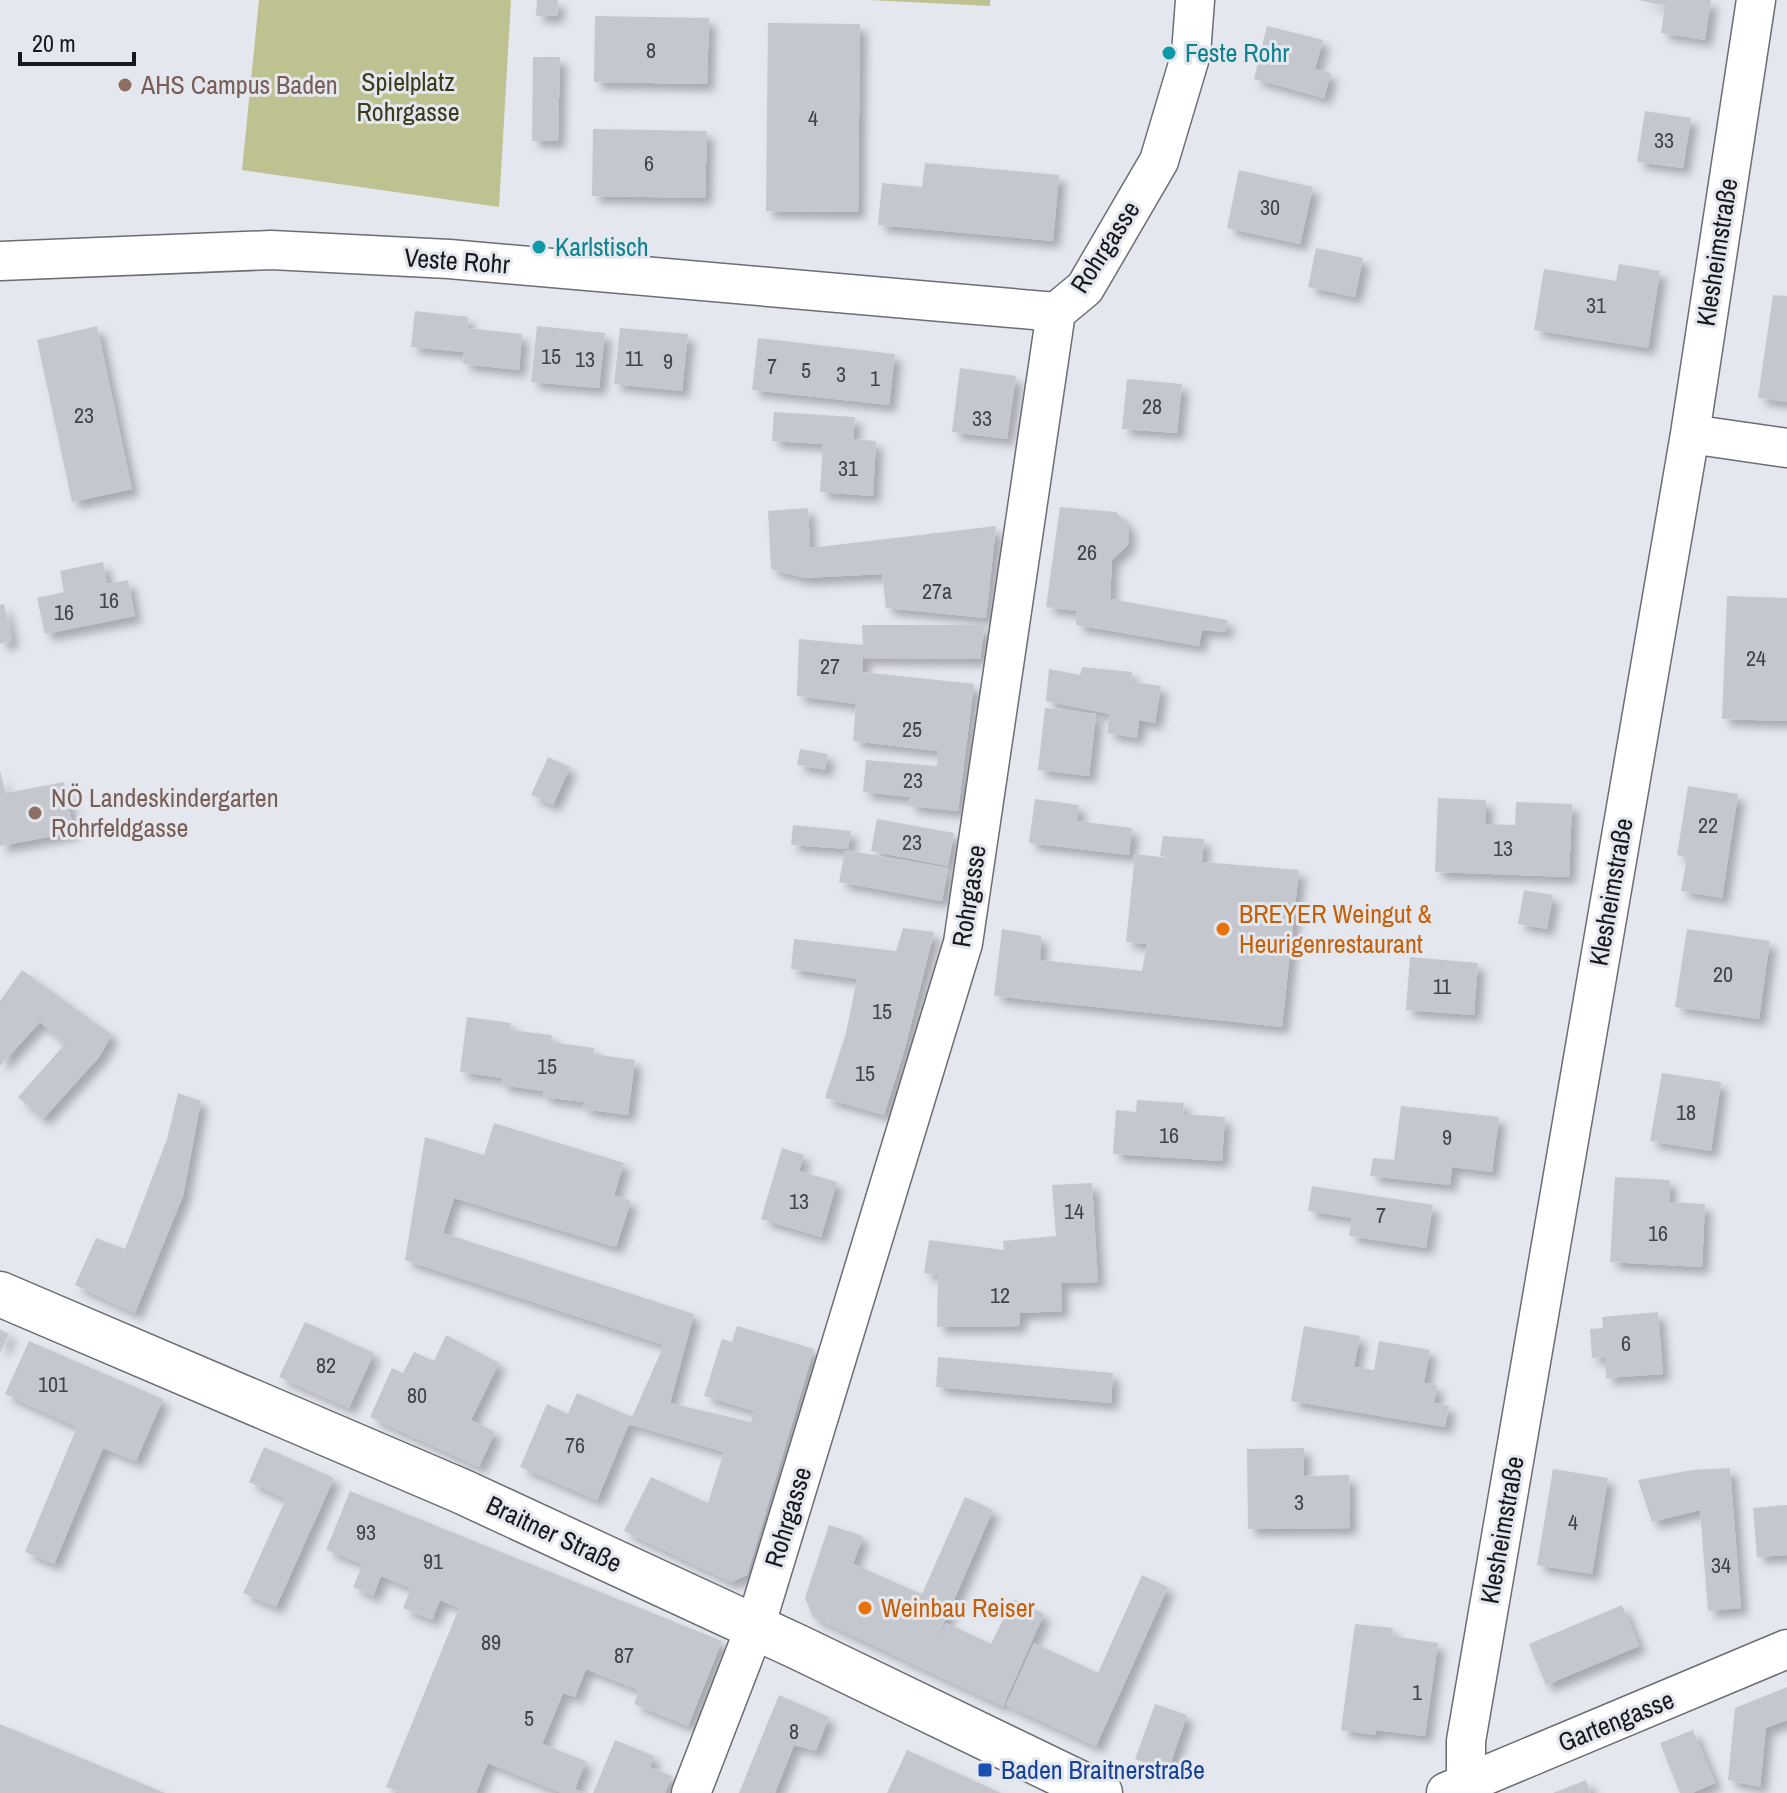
<svg xmlns="http://www.w3.org/2000/svg" width="1787" height="1793" font-family="'Archivo Narrow',sans-serif">
  <style>
    .green { fill: #bec290 }
    .building { fill: #c5c7cf; filter: url(#shadow) }
    .lines { fill: none; stroke-linecap: round; stroke-linejoin: round }
    .street-casing { stroke: #6b6d74; stroke-width: 41 }
    .secondary-casing { stroke: #6b6d74; stroke-width: 47 }
    .street { stroke: #fff; stroke-width: 38 }
    .secondary { stroke: #fff; stroke-width: 44 }
    .culture-dot { fill: #0f9aa8; stroke: #e5e7ef; stroke-width: 3 }
    .education-dot { fill: #8d6e63; stroke: #e5e7ef; stroke-width: 3 }
    .food-dot { fill: #e8710a; stroke: #e5e7ef; stroke-width: 3 }
    .transit-dot { fill: #1a4fb4; stroke: #e5e7ef; stroke-width: 3 }
    .labels { text-anchor: middle; stroke-width: 6; stroke-linejoin: round; paint-order: stroke }
    .number-label { font-size: 22px; fill: #434449 }
    .culture-label { font-size: 26px; fill: #0d838f; stroke: #e5e7ef; text-anchor: start }
    .park-label { font-size: 26px; fill: #3a3b18; stroke: #e5e7ef }
    .education-label { font-size: 26px; fill: #785e54; stroke: #e5e7ef; text-anchor: start }
    .street-label { font-size: 26px; fill: #18191c; stroke: #e5e7ef }
    .food-label { font-size: 26px; fill: #c56008; stroke: #e5e7ef; text-anchor: start }
    .transit-label { font-size: 26px; fill: #164399; stroke: #e5e7ef; text-anchor: start }
  </style>
  <defs>
    <filter id="shadow"><feDropShadow dx="7" dy="7" stdDeviation="4" flood-color="#0004"/></filter>
  </defs>
  <rect width="100%" height="100%" fill="#e5e7ef"/>
  <!-- green -->
  <path class="green" d="M 259,0 L 511,0 L 499,207 L 242,170 Z
    M 869,0 L 990,0 L 990,6 Z"/>
  <!-- building -->
  <path class="building" d="M 537,0 L 558,0 L 557,16 L 536,16 Z
    M 1638,0 L 1711,0 L 1705,40 L 1661,33 L 1665,6 Z
    M 595,16 L 709,18 L 707,84 L 594,82 Z
    M 768,23 L 860,24 L 858,212 L 766,211 Z
    M 1267,26 L 1323,40 L 1315,69 L 1331,73 L 1324,98 L 1254,79 Z
    M 533,57 L 560,57 L 558,141 L 532,141 Z
    M 1645,111 L 1691,118 L 1683,168 L 1637,162 Z
    M 593,129 L 707,131 L 705,198 L 592,196 Z
    M 925,163 L 1059,175 L 1053,241 L 878,225 L 882,183 L 922,187 Z
    M 1239,170 L 1313,187 L 1300,244 L 1227,228 Z
    M 1316,248 L 1363,258 L 1355,297 L 1308,287 Z
    M 1619,264 L 1660,271 L 1648,348 L 1534,330 L 1544,269 L 1616,281 Z
    M 1773,295 L 1787,296 L 1787,402 L 1758,398 Z
    M 415,311 L 468,317 L 467,328 L 522,334 L 519,370 L 463,364 L 464,352 L 411,347 Z
    M 97,326 L 132,489 L 72,502 L 37,340 Z
    M 537,326 L 605,333 L 599,388 L 531,382 Z
    M 620,328 L 688,334 L 682,391 L 614,384 Z
    M 758,338 L 895,354 L 889,405 L 752,390 Z
    M 960,368 L 1016,376 L 1007,439 L 952,432 Z
    M 1127,379 L 1182,384 L 1177,433 L 1122,429 Z
    M 774,412 L 855,417 L 853,439 L 876,441 L 873,496 L 820,492 L 823,444 L 772,441 Z
    M 1060,507 L 1116,512 L 1129,526 L 1128,545 L 1112,560 L 1110,599 L 1228,620 L 1225,632 L 1202,630 L 1199,646 L 1076,625 L 1077,611 L 1046,607 Z
    M 808,508 L 810,548 L 996,526 L 986,618 L 886,608 L 882,574 L 804,578 L 771,569 L 768,511 Z
    M 103,562 L 107,584 L 128,580 L 135,616 L 45,634 L 37,598 L 64,592 L 60,571 Z
    M 1727,596 L 1787,598 L 1787,721 L 1722,719 Z
    M 4,604 L 12,641 L 0,644 L 0,605 Z
    M 862,625 L 985,625 L 980,659 L 863,658 L 863,672 L 974,684 L 958,811 L 909,806 L 910,797 L 863,792 L 866,760 L 937,766 L 938,751 L 853,741 L 856,704 L 797,696 L 799,639 L 863,645 Z
    M 1082,667 L 1132,672 L 1131,682 L 1161,686 L 1155,723 L 1139,720 L 1137,738 L 1107,733 L 1110,714 L 1046,701 L 1049,669 L 1080,675 Z
    M 1045,708 L 1096,714 L 1089,776 L 1038,770 Z
    M 800,749 L 828,754 L 825,770 L 797,765 Z
    M 548,757 L 570,767 L 553,805 L 531,795 Z
    M 0,771 L 6,793 L 64,782 L 74,832 L 0,846 Z
    M 1688,786 L 1738,794 L 1722,898 L 1681,891 L 1687,857 L 1677,855 Z
    M 1438,798 L 1486,800 L 1486,824 L 1515,825 L 1516,802 L 1572,804 L 1569,877 L 1435,872 Z
    M 1035,799 L 1079,805 L 1077,821 L 1132,828 L 1129,855 L 1029,843 Z
    M 877,819 L 954,833 L 948,866 L 871,851 Z
    M 793,825 L 851,831 L 848,849 L 791,845 Z
    M 1163,836 L 1204,839 L 1202,862 L 1299,870 L 1282,1027 L 994,996 L 1002,929 L 1041,936 L 1040,960 L 1142,971 L 1147,944 L 1126,942 L 1135,854 L 1186,860 L 1160,856 Z
    M 845,850 L 948,868 L 942,901 L 839,882 Z
    M 1524,890 L 1553,895 L 1547,929 L 1518,924 Z
    M 903,928 L 934,932 L 905,1048 L 884,1115 L 825,1098 L 846,1033 L 857,979 L 791,969 L 794,939 L 896,951 Z
    M 1687,929 L 1770,941 L 1759,1019 L 1675,1007 Z
    M 1410,957 L 1478,963 L 1474,1015 L 1406,1010 Z
    M 22,970 L 112,1035 L 99,1057 L 43,1119 L 18,1097 L 65,1044 L 40,1022 L 0,1066 L 0,1001 Z
    M 467,1017 L 511,1023 L 510,1030 L 552,1035 L 551,1042 L 594,1048 L 593,1054 L 635,1060 L 628,1115 L 583,1109 L 584,1102 L 543,1097 L 544,1091 L 501,1085 L 502,1078 L 460,1072 Z
    M 1662,1073 L 1721,1082 L 1711,1151 L 1650,1141 Z
    M 178,1093 L 201,1101 L 183,1196 L 135,1313 L 75,1285 L 96,1238 L 125,1249 L 167,1139 Z
    M 1137,1100 L 1184,1103 L 1183,1114 L 1225,1117 L 1222,1161 L 1113,1154 L 1116,1110 L 1136,1112 Z
    M 1401,1106 L 1499,1117 L 1492,1172 L 1452,1167 L 1450,1185 L 1370,1176 L 1373,1158 L 1394,1160 Z
    M 494,1123 L 624,1163 L 614,1195 L 631,1201 L 616,1247 L 454,1198 L 443,1233 L 694,1314 L 670,1403 L 751,1422 L 754,1411 L 704,1396 L 722,1339 L 732,1342 L 737,1326 L 814,1349 L 747,1575 L 731,1582 L 624,1531 L 651,1477 L 708,1503 L 724,1452 L 629,1424 L 597,1500 L 520,1467 L 547,1404 L 568,1414 L 577,1393 L 632,1417 L 664,1345 L 405,1260 L 425,1137 L 484,1155 Z
    M 782,1148 L 804,1155 L 799,1171 L 837,1182 L 821,1237 L 761,1219 Z
    M 1615,1177 L 1670,1180 L 1669,1202 L 1705,1204 L 1702,1267 L 1610,1262 Z
    M 1092,1183 L 1098,1282 L 1061,1283 L 1062,1311 L 1020,1313 L 1019,1326 L 937,1327 L 938,1275 L 924,1273 L 929,1240 L 1004,1250 L 1003,1241 L 1056,1236 L 1052,1185 Z
    M 1312,1186 L 1433,1205 L 1426,1248 L 1349,1236 L 1352,1218 L 1308,1211 Z
    M 1658,1312 L 1663,1374 L 1606,1378 L 1605,1357 L 1592,1358 L 1590,1329 L 1603,1328 L 1602,1317 Z
    M 305,1322 L 374,1353 L 349,1408 L 279,1377 Z
    M 1304,1326 L 1360,1336 L 1354,1367 L 1374,1370 L 1379,1341 L 1430,1350 L 1424,1383 L 1437,1385 L 1434,1403 L 1449,1406 L 1445,1427 L 1291,1401 Z
    M 0,1329 L 9,1334 L 0,1353 Z
    M 446,1335 L 499,1363 L 471,1420 L 495,1432 L 479,1467 L 370,1417 L 392,1368 L 403,1373 L 414,1352 L 434,1361 Z
    M 29,1341 L 163,1399 L 136,1461 L 103,1448 L 54,1564 L 25,1552 L 77,1427 L 5,1394 Z
    M 938,1357 L 1113,1373 L 1111,1403 L 936,1387 Z
    M 264,1447 L 334,1478 L 276,1607 L 243,1593 L 286,1499 L 249,1482 Z
    M 1304,1448 L 1304,1476 L 1349,1475 L 1350,1528 L 1248,1529 L 1247,1449 Z
    M 1730,1468 L 1741,1608 L 1708,1611 L 1700,1510 L 1652,1522 L 1638,1480 L 1692,1470 Z
    M 1553,1469 L 1608,1478 L 1592,1574 L 1537,1565 Z
    M 350,1491 L 722,1641 L 688,1726 L 634,1704 L 639,1690 L 586,1669 L 575,1697 L 563,1693 L 542,1744 L 586,1761 L 575,1789 L 585,1793 L 562,1793 L 488,1763 L 476,1793 L 402,1793 L 386,1787 L 459,1608 L 440,1600 L 432,1620 L 403,1608 L 411,1588 L 381,1576 L 373,1596 L 353,1587 L 363,1564 L 326,1550 Z
    M 965,1497 L 993,1510 L 934,1646 L 946,1623 L 991,1644 L 1013,1599 L 1044,1614 L 1003,1706 L 813,1617 L 805,1598 L 829,1525 L 863,1536 L 853,1564 L 922,1594 Z
    M 1787,1505 L 1787,1555 L 1757,1557 L 1753,1508 Z
    M 1142,1575 L 1168,1587 L 1096,1746 L 1006,1705 L 1034,1643 L 1098,1673 Z
    M 1622,1605 L 1639,1646 L 1546,1685 L 1529,1644 Z
    M 1355,1624 L 1393,1628 L 1392,1636 L 1438,1643 L 1425,1736 L 1376,1730 L 1375,1735 L 1341,1730 Z
    M 1787,1687 L 1787,1720 L 1766,1728 L 1760,1787 L 1728,1780 L 1735,1708 Z
    M 779,1695 L 829,1717 L 816,1751 L 794,1745 L 775,1793 L 739,1793 Z
    M 1155,1704 L 1187,1715 L 1168,1771 L 1135,1759 Z
    M 0,1724 L 165,1793 L 0,1793 Z
    M 1693,1730 L 1715,1783 L 1692,1793 L 1680,1793 L 1660,1743 Z
    M 615,1740 L 654,1756 L 650,1767 L 672,1776 L 665,1793 L 593,1793 Z
    M 907,1750 L 1001,1793 L 887,1793 Z
    M 1586,1780 L 1591,1793 L 1553,1793 Z"/>
  <g class="lines">
    <!-- street casing -->
    <g class="street-casing">
      <path id="street" d="M 0,261 L 271,250 L 449,259 L 1056,312
        M 1690,434 L 1787,448
        M 1466,1782 L 1466,1741 L 1690,434 L 1756,0
        M 1446,1792 L 1787,1649
        M 691,1793 L 755,1627 L 963,943 L 1056,312 L 1085,288 L 1159,161 L 1191,54 L 1195,0"/>
    </g>
    <!-- secondary casing -->
    <g class="secondary-casing">
      <path id="secondary" d="M 0,1294 L 461,1491 L 800,1648 L 1100,1793"/>
    </g>
    <!-- street -->
    <use href="#street" class="street"/>
    <!-- secondary -->
    <use href="#secondary" class="secondary"/>
  </g>
  <!-- markers -->
  <g class="culture-dot">
    <circle cx="1169" cy="53" r="8"/>
    <circle cx="539" cy="247" r="8"/>
  </g>
  <g class="education-dot">
    <circle cx="125" cy="85" r="8"/>
    <circle cx="35" cy="813" r="8"/>
  </g>
  <g class="food-dot">
    <circle cx="1223" cy="929" r="8"/>
    <circle cx="865" cy="1608" r="8"/>
  </g>
  <rect class="transit-dot" x="977" y="1762" width="16" height="16" rx="4"/>
  <g class="labels">
    <!-- number labels -->
    <g class="number-label">
      <text x="651" y="58">8</text>
      <text x="813" y="126">4</text>
      <text x="1664" y="148">33</text>
      <text x="649" y="171">6</text>
      <text x="1270" y="215">30</text>
      <text x="1596" y="313">31</text>
      <text x="551" y="364">15</text>
      <text x="634" y="366">11</text>
      <text x="585" y="367">13</text>
      <text x="668" y="369">9</text>
      <text x="772" y="374">7</text>
      <text x="806" y="378">5</text>
      <text x="841" y="382">3</text>
      <text x="875" y="386">1</text>
      <text x="1152" y="414">28</text>
      <text x="84" y="423">23</text>
      <text x="982" y="426">33</text>
      <text x="848" y="476">31</text>
      <text x="1087" y="560">26</text>
      <text x="937" y="599">27a</text>
      <text x="109" y="608">16</text>
      <text x="64" y="620">16</text>
      <text x="1756" y="666">24</text>
      <text x="830" y="674">27</text>
      <text x="912" y="737">25</text>
      <text x="913" y="788">23</text>
      <text x="1708" y="833">22</text>
      <text x="912" y="850">23</text>
      <text x="1503" y="856">13</text>
      <text x="1723" y="982">20</text>
      <text x="1442" y="994">11</text>
      <text x="882" y="1019">15</text>
      <text x="547" y="1074">15</text>
      <text x="865" y="1081">15</text>
      <text x="1686" y="1120">18</text>
      <text x="1169" y="1143">16</text>
      <text x="1447" y="1145">9</text>
      <text x="799" y="1209">13</text>
      <text x="1074" y="1219">14</text>
      <text x="1381" y="1223">7</text>
      <text x="1658" y="1241">16</text>
      <text x="1000" y="1303">12</text>
      <text x="1626" y="1351">6</text>
      <text x="326" y="1373">82</text>
      <text x="53" y="1392">101</text>
      <text x="417" y="1403">80</text>
      <text x="575" y="1453">76</text>
      <text x="1299" y="1510">3</text>
      <text x="1573" y="1530">4</text>
      <text x="366" y="1540">93</text>
      <text x="433" y="1569">91</text>
      <text x="1721" y="1573">34</text>
      <text x="491" y="1650">89</text>
      <text x="624" y="1663">87</text>
      <text x="1417" y="1700">1</text>
      <text x="529" y="1726">5</text>
      <text x="794" y="1739">8</text>
    </g>
    <!-- culture labels -->
    <g class="culture-label">
      <text x="1185" y="62">Feste Rohr</text>
      <text x="555" y="256">Karlstisch</text>
    </g>
    <!-- park labels -->
    <g class="park-label">
      <text x="408" y="91">Spielplatz<tspan x="408" dy="30">Rohrgasse</tspan></text>
    </g>
    <!-- education labels -->
    <g class="education-label">
      <text x="141" y="94">AHS Campus Baden</text>
      <text x="51" y="807">NÖ Landeskindergarten<tspan x="51" dy="30">Rohrfeldgasse</tspan></text>
    </g>
    <!-- street labels -->
    <g class="street-label">
      <text transform="translate(1105 247) rotate(-57)" y="9">Rohrgasse</text>
      <text transform="translate(1717 252) rotate(-81)" y="9">Klesheimstraße</text>
      <text transform="translate(457 261) rotate(4)" y="9">Veste Rohr</text>
      <text transform="translate(1611 892) rotate(-80)" y="9">Klesheimstraße</text>
      <text transform="translate(969 896) rotate(-81)" y="9">Rohrgasse</text>
      <text transform="translate(788 1517) rotate(-73)" y="9">Rohrgasse</text>
      <text transform="translate(1502 1530) rotate(-80)" y="9">Klesheimstraße</text>
      <text transform="translate(554 1534) rotate(25)" y="9">Braitner Straße</text>
      <text transform="translate(1616 1721) rotate(-22)" y="9">Gartengasse</text>
    </g>
    <!-- food labels -->
    <g class="food-label">
      <text x="1239" y="923">BREYER Weingut &amp;<tspan x="1239" dy="30">Heurigenrestaurant</tspan></text>
      <text x="881" y="1617">Weinbau Reiser</text>
    </g>
    <!-- transit labels -->
    <g class="transit-label">
      <text x="1001" y="1779">Baden Braitnerstraße</text>
    </g>
  </g>
  <!-- scale -->
  <path d="M20 52v12h114v-12" fill="none" stroke="#18191c" stroke-width="4"/>
  <text x="32" y="52" font-size="24" fill="#18191c" stroke="#e5e7ef" stroke-width="6" paint-order="stroke">20 m</text>
</svg>
